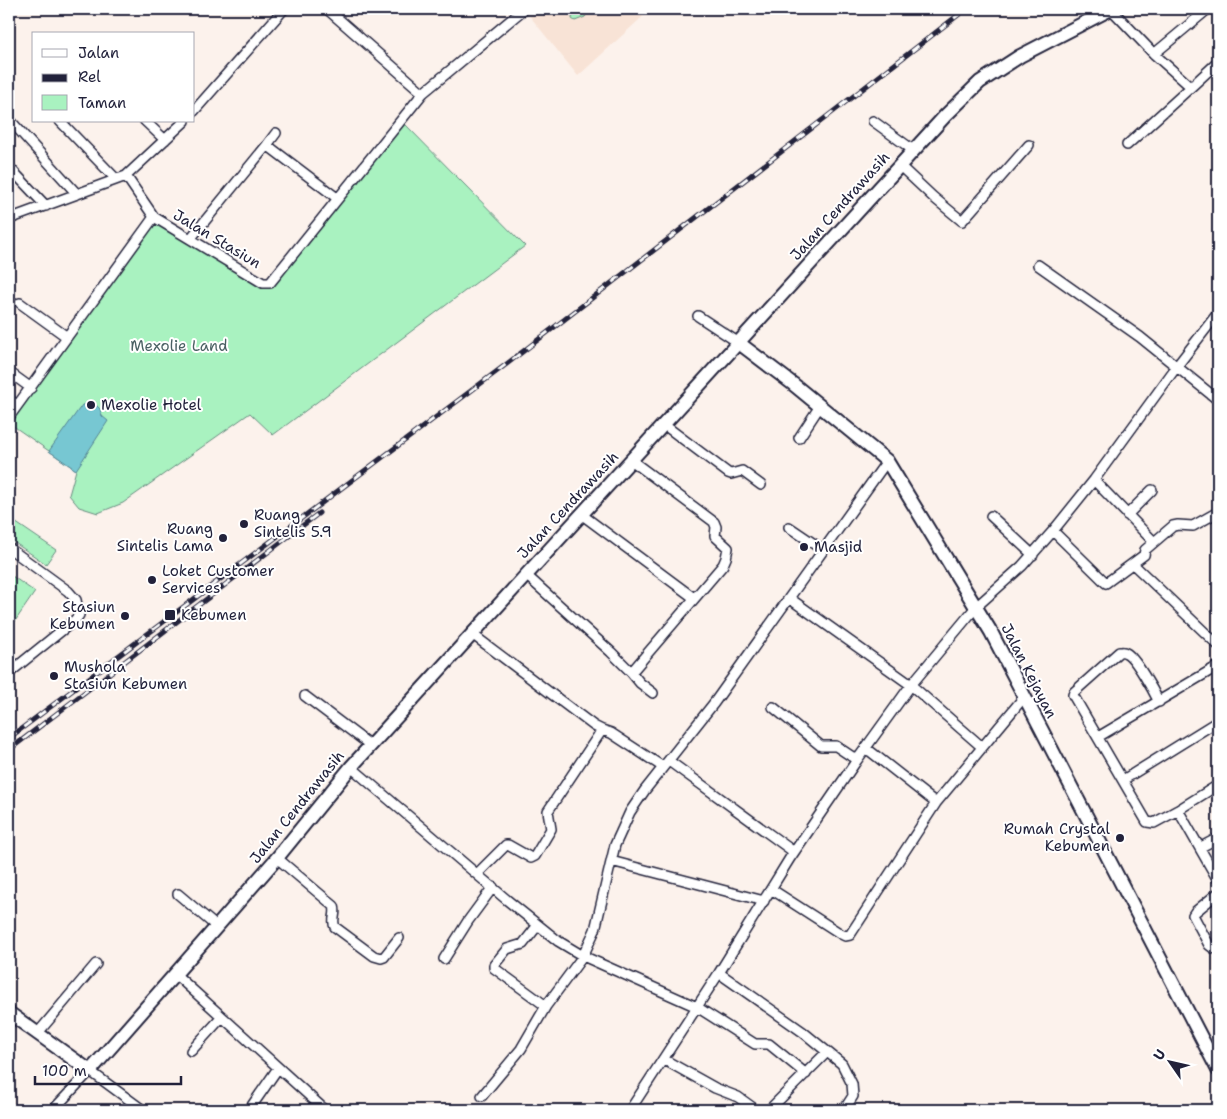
<svg xmlns="http://www.w3.org/2000/svg" width="1227" height="1119" font-family="'Shantell Sans',sans-serif">
  <style>
    .built { fill: #f8e3d6 }
    .green { fill: #a9f2c0; stroke: #668a7e }
    .water { fill: #77c7d2; stroke: #558596 }
    .lines { fill: none; stroke-linecap: round; stroke-linejoin: round }
    .minor-casing { stroke: #22223b; stroke-width: 12 }
    .secondary-casing { stroke: #22223b; stroke-width: 16 }
    .minor { stroke: #fff; stroke-width: 9 }
    .secondary { stroke: #fff; stroke-width: 12 }
    .rail-casing { stroke: #22223b; stroke-width: 5 }
    .rail { stroke: #fff; stroke-width: 3; stroke-dasharray: 9; stroke-linecap: butt }
    .poi-dot { fill: #22223b; stroke: #fff; stroke-width: 2 }
    .labels { text-anchor: middle; stroke-width: 4; stroke-linejoin: round; paint-order: stroke }
    .street-label { font-size: 15px; fill: #22223b; stroke: #fff }
    .park-label { font-size: 15px; fill: #4a6063; stroke: #fff }
    .poi-label { font-size: 15px; fill: #22223b; stroke: #fff; text-anchor: start }
  </style>
  <rect width="100%" height="100%" fill="#fcf2ec"/>
  <filter id="ink" filterUnits="userSpaceOnUse"><feTurbulence type="fractalNoise" baseFrequency=".02" numOctaves="2"/><feDisplacementMap in="SourceGraphic" scale="10" xChannelSelector="R" yChannelSelector="G"/><feConvolveMatrix kernelMatrix="1 2 1 2 8 2 1 2 1" color-interpolation-filters="sRGB"/></filter>
  <g filter="url(#ink)">
    <!-- built -->
    <path class="built" d="M 524,9 L 651,9 L 578,76 Z"/>
    <!-- green -->
    <path class="green" d="M 567,9 L 590,9 L 585,17 L 575,21 L 572,19 L 573,10 Z
      M 401,120 L 525,246 L 273,435 L 250,413 L 123,503 L 98,513 L 79,507 L 69,495 L 76,470 L 9,423 L 9,417 L 154,217 L 268,288 Z
      M 9,518 L 56,550 L 46,564 L 9,539 Z
      M 9,574 L 35,592 L 9,630 Z"/>
    <!-- water -->
    <path class="water" d="M 94,403 L 100,409 L 102,416 L 108,421 L 76,470 L 49,451 L 82,405 Z"/>
    <g class="lines">
      <!-- minor casing -->
      <g class="minor-casing">
        <path id="minor" d="M 327,9 L 423,93
          M 1111,9 L 1154,54 L 1191,87 L 1218,62
          M 1154,54 L 1208,9
          M 194,111 L 284,9
          M 9,119 L 77,194
          M 60,121 L 116,179
          M 145,121 L 165,140
          M 873,121 L 913,150
          M 267,145 L 276,133
          M 1127,145 L 1191,87
          M 899,165 L 933,197 L 962,221 L 1029,145
          M 9,167 L 46,206
          M 126,176 L 154,217
          M 9,219 L 126,176 L 185,121
          M 191,238 L 267,145 L 337,198
          M 1038,265 L 1140,337 L 1218,400
          M 20,303 L 67,337
          M 698,316 L 739,343
          M 9,372 L 31,388
          M 9,399 L 17,406
          M 9,417 L 154,217 L 263,283 L 270,283 L 423,93 L 524,9
          M 663,424 L 728,473 L 731,474 L 742,471 L 761,485
          M 799,438 L 820,406
          M 1094,480 L 1154,542
          M 581,514 L 694,598
          M 1127,515 L 1152,490
          M 991,516 L 1033,555
          M 789,527 L 823,550
          M 1053,531 L 1106,583 L 1144,555 L 1145,550 L 1173,526 L 1178,525 L 1193,526 L 1218,512
          M 9,548 L 68,591 L 76,600 L 79,615 L 76,619 L 9,673
          M 1133,564 L 1218,645
          M 526,575 L 611,652 L 631,672 L 635,668 L 723,565 L 726,558 L 728,548 L 715,536 L 716,527 L 714,522 L 631,460
          M 789,598 L 911,685 L 982,747
          M 472,634 L 594,726 L 602,730 L 611,733 L 663,767
          M 631,672 L 640,683 L 653,693
          M 305,696 L 370,745
          M 1159,702 C 1154,692 1135,657 1126,653 C 1123,651 1122,652 1119,652 L 1074,692 L 1073,695 L 1147,822 L 1154,823 L 1178,810 L 1218,880
          M 773,707 L 821,746 L 836,746 L 857,760
          M 1098,737 L 1218,666
          M 866,748 L 936,803
          M 669,761 L 794,852
          M 351,767 L 507,900 L 558,941 L 583,956 L 697,1007 L 755,1044 L 769,1044 L 806,1074
          M 1123,780 L 1218,721
          M 1178,810 L 1218,785
          M 1201,847 L 1218,838
          M 277,858 L 334,906 C 337,914 331,920 335,927 L 374,956 L 381,958 L 384,957 L 399,938
          M 611,861 L 764,901
          M 477,874 L 506,845 L 508,845 L 531,858 L 535,856 L 551,829 L 548,811 L 602,730
          M 771,889 L 841,934 L 845,936 L 850,935 L 936,803 L 1024,697
          M 1218,893 L 1195,912 L 1193,915 L 1209,945 L 1213,948 L 1218,949
          M 178,894 L 217,927
          M 538,925 L 523,944 L 507,949 L 494,965 L 494,968 L 546,1006
          M 444,959 L 468,921 L 493,887
          M 719,973 L 803,1032 L 842,1064 L 852,1084 L 853,1096 L 844,1110
          M 175,974 L 325,1110
          M 37,1034 L 96,964
          M 191,1051 L 222,1017
          M 663,1059 L 715,1088 L 738,1097 L 756,1110
          M 482,1096 L 521,1049 L 546,1006 L 583,956 L 595,930 L 615,845 L 630,812 L 645,790 L 714,703 L 887,461
          M 53,1110 L 90,1071 L 143,1110
          M 249,1110 L 278,1068
          M 630,1110 L 719,973 L 790,858 L 857,760 L 911,685 L 976,607 L 1022,566 L 1053,531 L 1094,480 L 1177,366 L 1218,313
          M 769,1110 L 827,1052"/>
      </g>
      <!-- secondary casing -->
      <g class="secondary-casing">
        <path id="secondary" d="M 739,343 L 793,384 L 887,461 L 991,632 L 1218,1070
          M 9,1013 L 90,1071 L 277,858 L 351,767 L 945,116 L 980,82 L 1020,56 L 1111,9"/>
      </g>
      <!-- minor -->
      <use href="#minor" class="minor"/>
      <!-- secondary -->
      <use href="#secondary" class="secondary"/>
      <!-- rail casing -->
      <g class="rail-casing">
        <path id="rail" d="M 9,738 L 508,363 L 966,9
          M 9,750 L 319,513"/>
      </g>
      <!-- rail -->
      <use href="#rail" class="rail"/>
    </g>
  </g>
  <!-- markers -->
  <g class="poi-dot">
    <circle cx="91" cy="405" r="5"/>
    <circle cx="244" cy="524" r="5"/>
    <circle cx="223" cy="538" r="5"/>
    <circle cx="804" cy="547" r="5"/>
    <circle cx="152" cy="580" r="5"/>
    <rect x="164" y="609" width="12" height="12" rx="2.5"/>
    <circle cx="125" cy="616" r="5"/>
    <circle cx="54" cy="676" r="5"/>
    <circle cx="1120" cy="838" r="5"/>
  </g>
  <g class="labels">
    <!-- street labels -->
    <g class="street-label">
      <text transform="translate(840 206) rotate(-48)" y="5">Jalan Cendrawasih</text>
      <text transform="translate(217 239) rotate(31)" y="5">Jalan Stasiun</text>
      <text transform="translate(568 505) rotate(-47)" y="5">Jalan Cendrawasih</text>
      <text transform="translate(1029 671) rotate(63)" y="5">Jalan Kejayan</text>
      <text transform="translate(297 807) rotate(-51)" y="5">Jalan Cendrawasih</text>
    </g>
    <!-- park labels -->
    <g class="park-label">
      <text x="179" y="351">Mexolie Land</text>
    </g>
    <!-- poi labels -->
    <g class="poi-label">
      <text x="101" y="410">Mexolie Hotel</text>
      <text x="254" y="520">Ruang<tspan x="254" dy="17">Sintelis 5.9</tspan></text>
      <text x="213" y="534" text-anchor="end">Ruang<tspan x="213" dy="17">Sintelis Lama</tspan></text>
      <text x="814" y="552">Masjid</text>
      <text x="162" y="576">Loket Customer<tspan x="162" dy="17">Services</tspan></text>
      <text x="115" y="612" text-anchor="end">Stasiun<tspan x="115" dy="17">Kebumen</tspan></text>
      <text x="181" y="620">Kebumen</text>
      <text x="64" y="672">Mushola<tspan x="64" dy="17">Stasiun Kebumen</tspan></text>
      <text x="1110" y="834" text-anchor="end">Rumah Crystal<tspan x="1110" dy="17">Kebumen</tspan></text>
    </g>
  </g>
  <!-- margin -->
  <rect width="1227" height="1119" fill="none" stroke="#fff" stroke-width="30"/>
  <rect x="15" y="15" width="1197" height="1089" fill="none" stroke="#22223b" stroke-width="2" filter="url(#ink)"/>
  <!-- legend -->
  <rect x="32" y="32" width="162" height="90" fill="#ffffff" stroke="#a7a7b1"/>
  <rect x="42" y="49" width="25" height="8" fill="#ffffff" stroke="#a7a7b1"/>
  <text x="78" y="58" font-size="15" fill="#22223b">Jalan</text>
  <rect x="42" y="74" width="25" height="8" fill="#22223b" stroke="#a7a7b1"/>
  <text x="78" y="82" font-size="15" fill="#22223b">Rel</text>
  <rect x="42" y="95" width="25" height="15" fill="#a9f2c0" stroke="#a7a7b1"/>
  <text x="78" y="108" font-size="15" fill="#22223b">Taman</text>
  <!-- north arrow -->
  <g transform="translate(1170 1062) rotate(304)" stroke="#ffffff" stroke-width="4" paint-order="stroke">
  <path d="M0-4L9 19L0 12L-9 19Z" fill="#22223b"/>
  <text y="-8" font-size="14" font-weight="bold" text-anchor="middle" fill="#22223b">U</text>
  </g>
  <!-- scale -->
  <path d="M35 1076v8h146v-8" fill="none" stroke="#22223b" stroke-width="2.5"/>
  <text x="42" y="1076" font-size="15" fill="#22223b" stroke="#ffffff" stroke-width="4" paint-order="stroke">100 m</text>
</svg>
